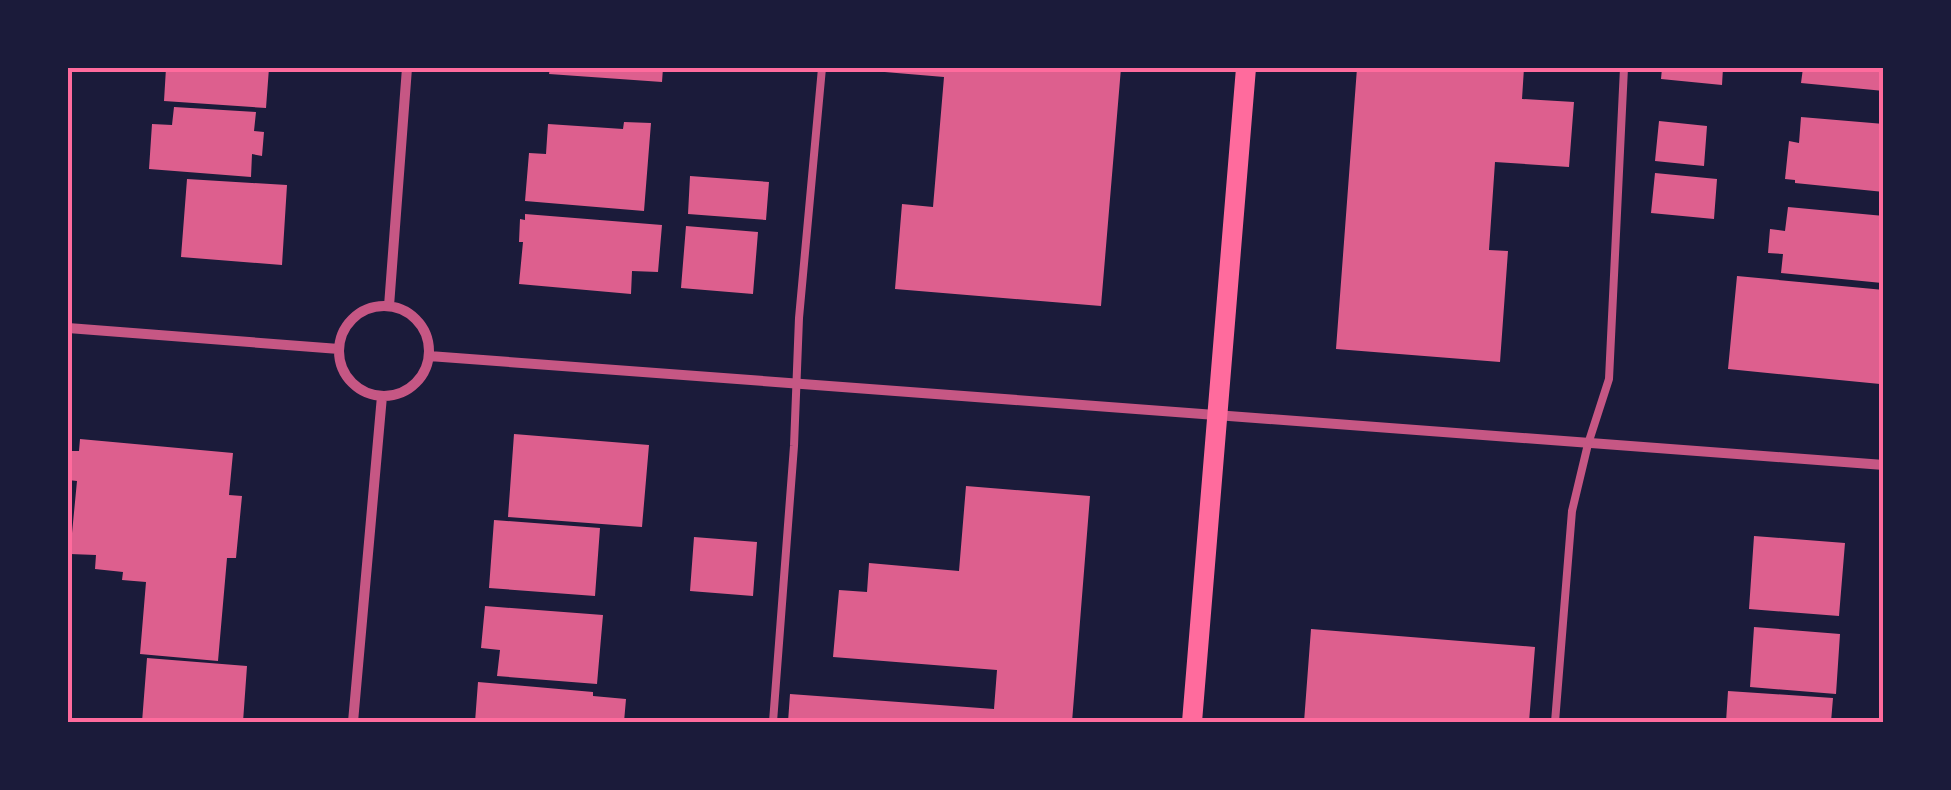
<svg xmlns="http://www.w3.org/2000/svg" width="1951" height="790" font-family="'Archivo Narrow',sans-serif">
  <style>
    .building { fill: #dd5f8e }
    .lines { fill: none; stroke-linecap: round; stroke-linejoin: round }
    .service { stroke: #c65784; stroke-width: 8 }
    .minor { stroke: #c65784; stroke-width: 10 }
    .secondary { stroke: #ff6b9d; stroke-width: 20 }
    .neatline { fill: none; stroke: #ff6b9d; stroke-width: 4 }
  </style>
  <rect width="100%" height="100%" fill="#1b1b3a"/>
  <!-- building -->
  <path class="building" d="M 166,68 L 269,68 L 266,108 L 164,101 Z
    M 550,68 L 663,68 L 662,82 L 549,74 Z
    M 861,68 L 1121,68 L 1101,306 L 895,289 L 902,204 L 933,207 L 944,77 L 861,70 Z
    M 1357,68 L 1524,68 L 1522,99 L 1574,102 L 1569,167 L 1495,162 L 1489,250 L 1508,251 L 1500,362 L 1336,349 Z
    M 1662,68 L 1723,68 L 1722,85 L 1661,79 Z
    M 1803,68 L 1884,68 L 1884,91 L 1801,83 Z
    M 174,107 L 256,112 L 254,131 L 264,132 L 262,156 L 252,154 L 251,177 L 149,169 L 152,124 L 172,125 Z
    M 1801,117 L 1884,124 L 1884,192 L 1795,183 L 1795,180 L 1785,179 L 1789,141 L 1799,143 Z
    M 1659,121 L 1707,126 L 1704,166 L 1655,161 Z
    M 624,122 L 651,123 L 644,211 L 525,201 L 529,153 L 546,154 L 548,124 L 623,129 Z
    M 1655,173 L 1717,179 L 1714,219 L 1651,213 Z
    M 690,176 L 769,182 L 766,220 L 688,214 Z
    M 187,179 L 287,185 L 282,265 L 181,257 Z
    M 1788,207 L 1884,216 L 1882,283 L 1781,273 L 1783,254 L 1768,253 L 1770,229 L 1785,231 Z
    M 525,214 L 662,225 L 658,272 L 632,271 L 631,294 L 519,284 L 523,242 L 519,242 L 520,219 L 525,220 Z
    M 686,226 L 758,232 L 753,294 L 681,288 Z
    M 1737,276 L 1884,290 L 1884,346 L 1880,384 L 1728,369 Z
    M 514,434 L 649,445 L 642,527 L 508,517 Z
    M 80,439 L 233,453 L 229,495 L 242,496 L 236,558 L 227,558 L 218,661 L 140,654 L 146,582 L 122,580 L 123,572 L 95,569 L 96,555 L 70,554 L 77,481 L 68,480 L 68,451 L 79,451 Z
    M 966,486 L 1090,496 L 1072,722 L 788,722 L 790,694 L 994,709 L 997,670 L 833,657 L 839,590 L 867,592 L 869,563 L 959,571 Z
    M 494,520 L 600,528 L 595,596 L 489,588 Z
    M 1754,536 L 1845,543 L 1839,616 L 1749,609 Z
    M 694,537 L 757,542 L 753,596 L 690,591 Z
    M 485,606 L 603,615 L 597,684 L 497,676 L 500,650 L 481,648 Z
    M 1754,627 L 1840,634 L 1836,694 L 1750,687 Z
    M 1311,629 L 1535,647 L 1529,722 L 1304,722 Z
    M 147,658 L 247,666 L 243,722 L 142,722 Z
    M 478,682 L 593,692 L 593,696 L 626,699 L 624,722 L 475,722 Z
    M 1728,691 L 1833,698 L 1831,722 L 1726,722 Z"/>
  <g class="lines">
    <!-- service -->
    <path class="service" d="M 773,722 L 794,446 L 799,318 L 822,68
      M 1555,722 L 1572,511 L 1588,444 L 1609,379 L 1624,68"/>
    <!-- minor -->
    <path class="minor" d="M 389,306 L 407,68
      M339 351a45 45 0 1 1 90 0a45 45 0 1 1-90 0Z
      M 68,328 L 339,349
      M 429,356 L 1884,465
      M 353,722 L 382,396"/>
    <!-- secondary -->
    <path class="secondary" d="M 1192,722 L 1246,68"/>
  </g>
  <!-- border -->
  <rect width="1951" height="790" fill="none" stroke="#1b1b3a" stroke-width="140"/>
  <rect x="70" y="70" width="1811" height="650" class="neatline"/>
</svg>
